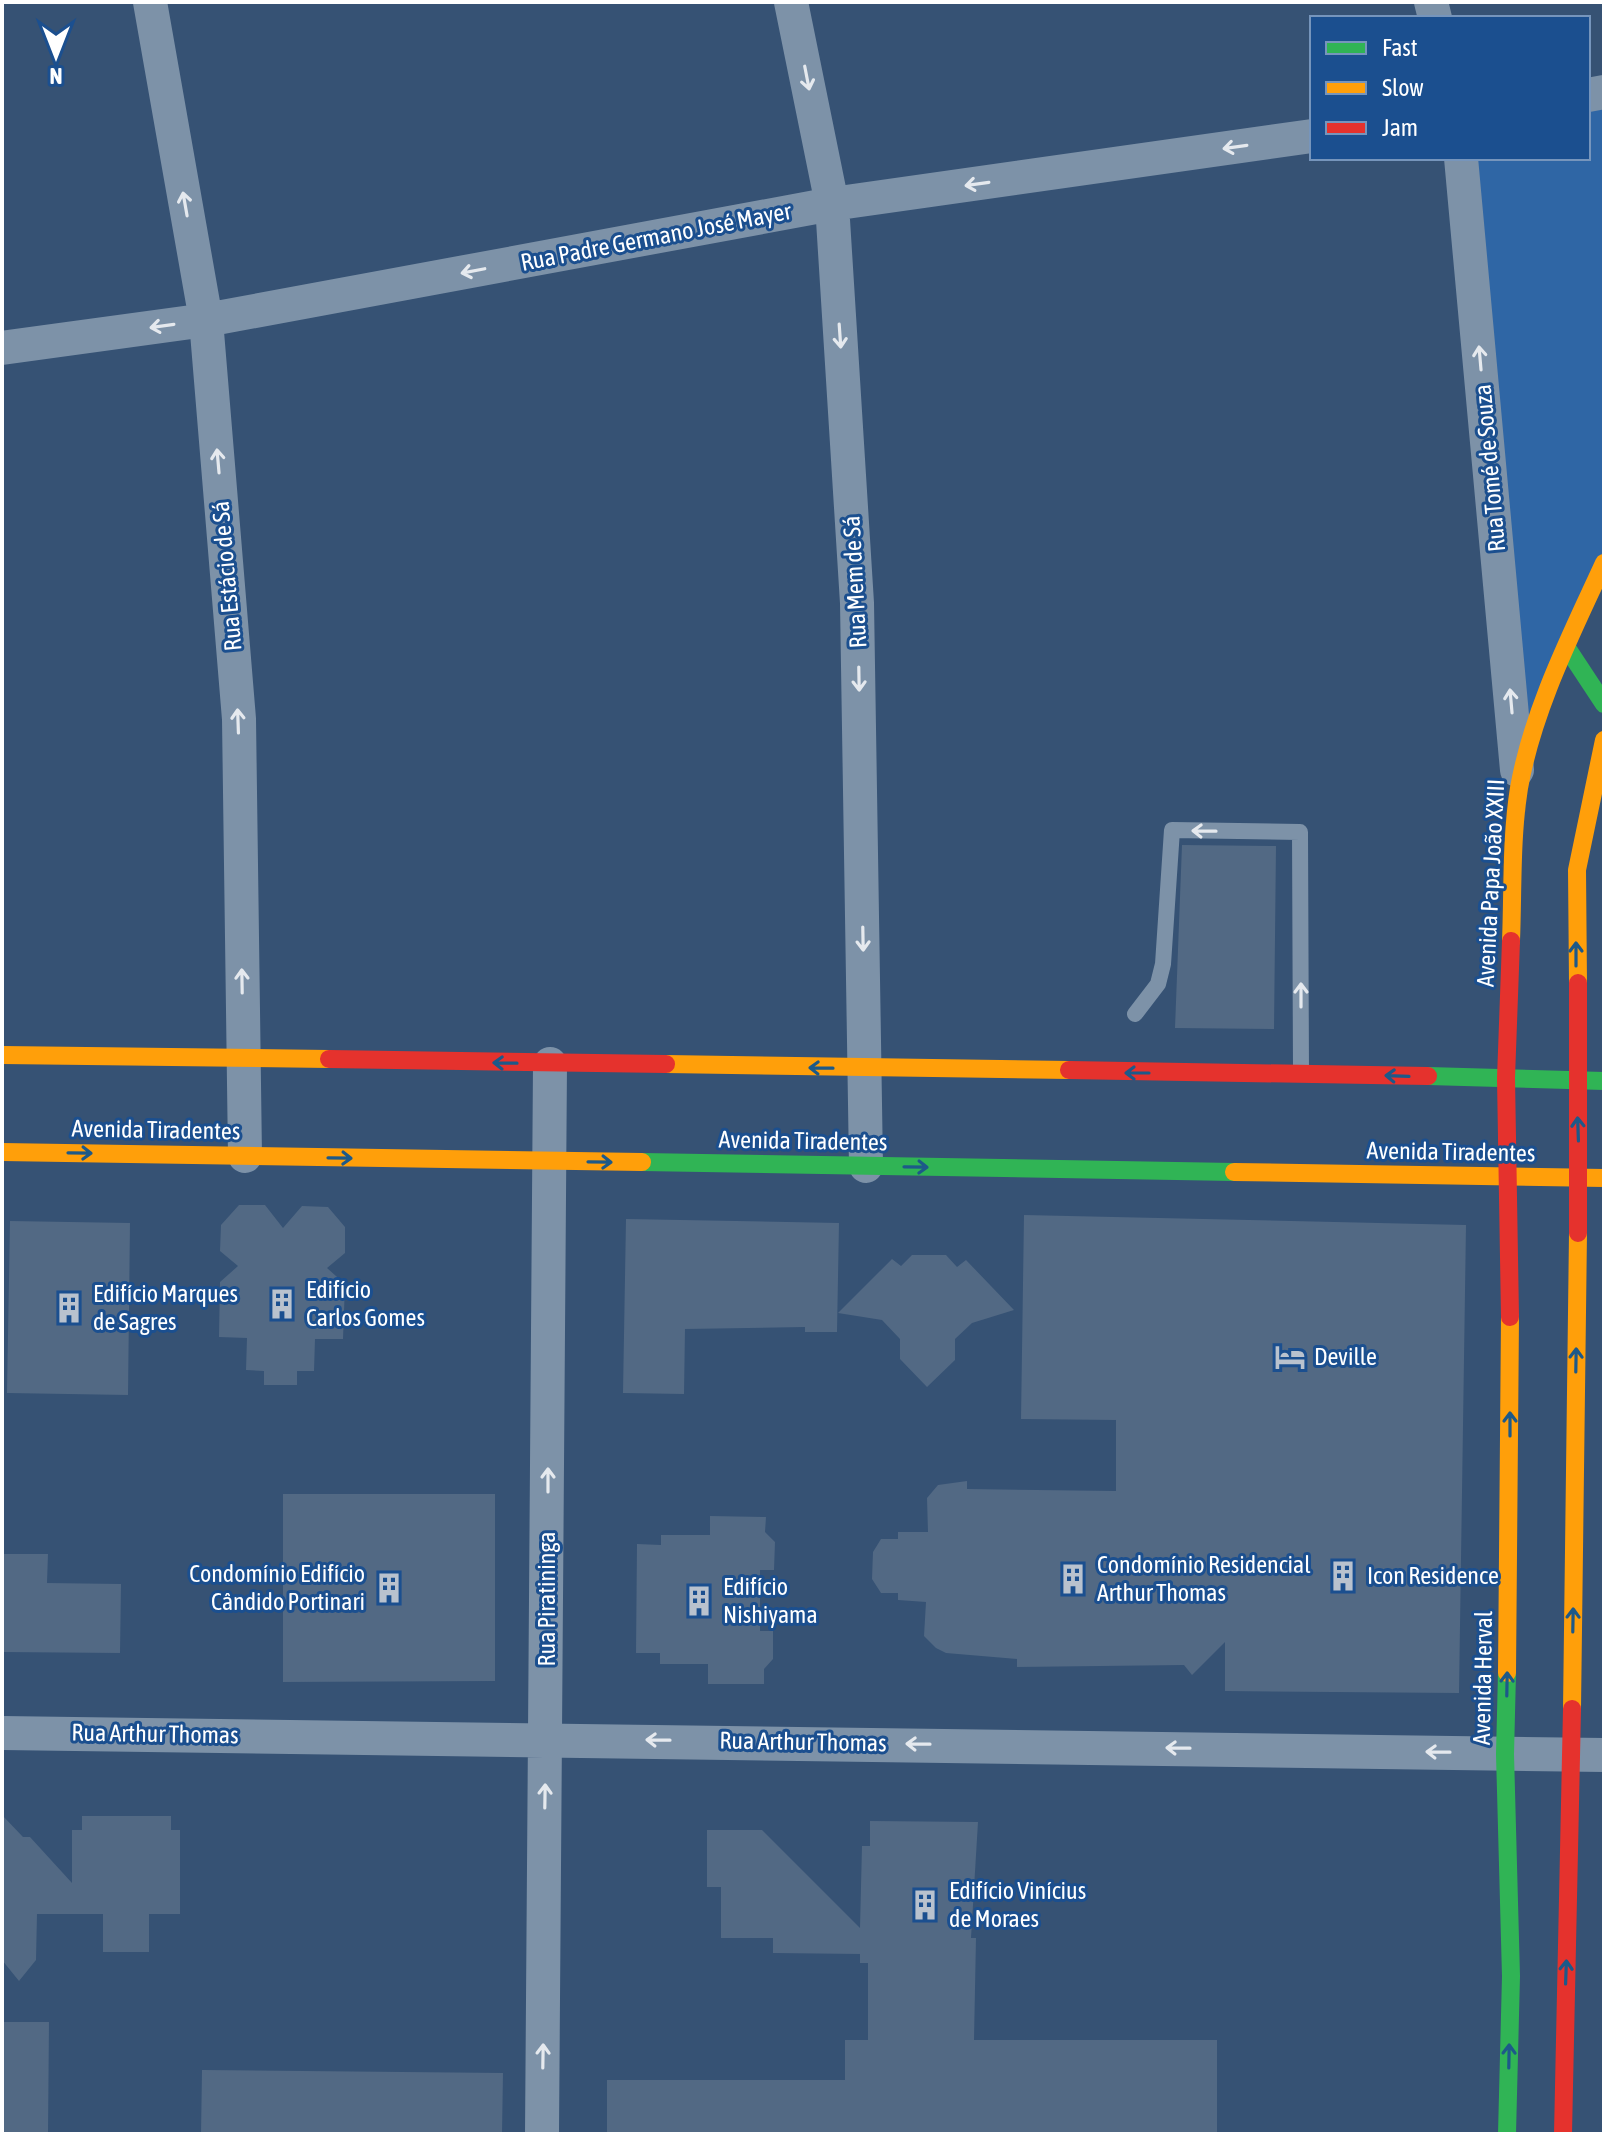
<svg xmlns="http://www.w3.org/2000/svg" width="1606" height="2136" font-family="'Asap Condensed',sans-serif">
  <style>
    .green { fill: #2f66a5 }
    .building { fill: #526984 }
    .lines { fill: none; stroke-linecap: round; stroke-linejoin: round }
    .lane { stroke: #7d92a8; stroke-width: 16 }
    .street { stroke: #7d92a8; stroke-width: 34 }
    .fast { stroke: #30b455; stroke-width: 18 }
    .slow { stroke: #ff9f0a; stroke-width: 18 }
    .jam { stroke: #e5322d; stroke-width: 18 }
    .oneway { stroke: #e5e9ee }
    .oneway2 { stroke: #1d5989 }
    .labels { text-anchor: middle; stroke-width: 6; stroke-linejoin: round; paint-order: stroke }
    .street-label { font-size: 24px; fill: #fff; stroke: #1b4f8f }
    .poi-label { font-size: 24px; fill: #fff; stroke: #1b4f8f; text-anchor: start }
  </style>
  <rect width="100%" height="100%" fill="#365274"/>
  <!-- green -->
  <path class="green" d="M 1604,92 L 1604,563 L 1518,778 L 1461,158 L 1588,158 L 1588,95 Z"/>
  <!-- building -->
  <path class="building" d="M 1182,845 L 1276,846 L 1274,1029 L 1175,1028 Z
    M 239,1205 L 265,1205 L 283,1228 L 302,1206 L 328,1207 L 345,1227 L 345,1253 L 327,1268 L 345,1284 L 343,1339 L 315,1339 L 314,1371 L 297,1371 L 297,1385 L 264,1385 L 264,1371 L 246,1370 L 247,1338 L 219,1337 L 220,1282 L 238,1266 L 220,1251 L 221,1225 Z
    M 1024,1215 L 1466,1225 L 1459,1693 L 1225,1691 L 1225,1642 L 1192,1675 L 1184,1665 L 1017,1667 L 1017,1659 L 946,1653 L 936,1648 L 924,1636 L 926,1602 L 898,1600 L 898,1593 L 881,1593 L 872,1579 L 873,1552 L 881,1539 L 898,1539 L 898,1532 L 928,1532 L 927,1498 L 938,1485 L 967,1481 L 967,1489 L 1116,1491 L 1116,1420 L 1021,1419 Z
    M 626,1219 L 839,1223 L 837,1332 L 805,1332 L 805,1327 L 685,1329 L 684,1394 L 623,1393 Z
    M 10,1221 L 130,1223 L 128,1395 L 7,1393 Z
    M 912,1255 L 946,1255 L 957,1267 L 966,1260 L 1014,1310 L 972,1323 L 955,1339 L 955,1360 L 927,1387 L 900,1359 L 900,1339 L 882,1320 L 838,1313 L 892,1259 L 901,1266 Z
    M 283,1494 L 495,1494 L 495,1681 L 283,1682 Z
    M 710,1516 L 766,1517 L 765,1532 L 775,1542 L 774,1570 L 760,1570 L 760,1631 L 773,1631 L 773,1659 L 764,1669 L 764,1684 L 708,1684 L 708,1664 L 660,1664 L 660,1653 L 636,1653 L 637,1544 L 661,1545 L 661,1535 L 710,1535 Z
    M 2,1554 L 48,1554 L 47,1583 L 121,1584 L 120,1653 L 2,1652 Z
    M 2,1815 L 23,1837 L 30,1837 L 72,1883 L 72,1830 L 82,1830 L 82,1816 L 171,1816 L 171,1830 L 180,1830 L 180,1914 L 149,1914 L 149,1952 L 103,1952 L 103,1914 L 37,1914 L 36,1960 L 19,1981 L 2,1960 Z
    M 870,1821 L 978,1822 L 971,1938 L 976,1938 L 974,2040 L 1217,2040 L 1217,2134 L 607,2134 L 607,2080 L 845,2080 L 845,2040 L 868,2040 L 868,1963 L 860,1963 L 860,1954 L 773,1953 L 773,1938 L 721,1938 L 721,1887 L 707,1887 L 707,1830 L 762,1830 L 860,1928 L 862,1846 L 870,1846 Z
    M 2,2022 L 49,2022 L 48,2134 L 2,2134 Z
    M 202,2070 L 503,2073 L 502,2134 L 201,2134 Z"/>
  <g class="lines">
    <!-- lane -->
    <path class="lane" d="M 1135,1014 L 1158,984 L 1163,964 L 1172,830 L 1300,832 L 1301,1072"/>
    <!-- street -->
    <path class="street" d="M 150,2 L 206,320 L 239,719 L 245,1156
      M 791,2 L 832,204 L 857,603 L 866,1166
      M 1431,2 L 1435,18
      M 1588,95 L 1604,92
      M 1461,158 L 1517,770
      M 2,348 L 206,320 L 832,204 L 1312,136
      M 2,1733 L 1604,1755
      M 542,2134 L 550,1064"/>
    <!-- fast -->
    <path class="fast" d="M 1567,648 L 1604,704
      M 1428,1076 L 1604,1081
      M 642,1162 L 1234,1172
      M 1507,1673 L 1505,1754 L 1511,1976 L 1507,2134"/>
    <!-- slow -->
    <path class="slow" d="M 1511,941 C 1513,891 1511,838 1519,788 C 1533,709 1571,635 1604,563
      M 1578,983 L 1577,870 L 1604,740
      M 2,1055 L 329,1059
      M 666,1064 L 1069,1070
      M 2,1152 L 642,1162
      M 1234,1172 L 1604,1178
      M 1507,1673 L 1510,1317
      M 1572,1709 L 1578,1233"/>
    <!-- jam -->
    <path class="jam" d="M 1578,983 L 1578,1233
      M 329,1059 L 666,1064
      M 1069,1070 L 1428,1076
      M 1510,1317 L 1506,1078 L 1511,941
      M 1563,2134 L 1572,1709"/>
  </g>
  <!-- one-way arrows -->
  <defs><path id="oneway-shaft" d="M-6 0H5M1.5-3L5.5 0L1.5 3" fill="none" stroke-width="1.6" stroke-linecap="round" stroke-linejoin="round" transform="scale(2)"/></defs>
  <g class="oneway">
    <use href="#oneway-shaft" transform="translate(807 78) rotate(79)"/>
    <use href="#oneway-shaft" transform="translate(1235 147) rotate(172)"/>
    <use href="#oneway-shaft" transform="translate(977 184) rotate(172)"/>
    <use href="#oneway-shaft" transform="translate(185 204) rotate(-100)"/>
    <use href="#oneway-shaft" transform="translate(473 271) rotate(169)"/>
    <use href="#oneway-shaft" transform="translate(162 326) rotate(172)"/>
    <use href="#oneway-shaft" transform="translate(840 336) rotate(86)"/>
    <use href="#oneway-shaft" transform="translate(1480 358) rotate(-95)"/>
    <use href="#oneway-shaft" transform="translate(218 461) rotate(-95)"/>
    <use href="#oneway-shaft" transform="translate(859 679) rotate(89)"/>
    <use href="#oneway-shaft" transform="translate(1511 701) rotate(-95)"/>
    <use href="#oneway-shaft" transform="translate(238 721) rotate(-92)"/>
    <use href="#oneway-shaft" transform="translate(1204 831) rotate(-179)"/>
    <use href="#oneway-shaft" transform="translate(863 939) rotate(89)"/>
    <use href="#oneway-shaft" transform="translate(242 981) rotate(-91)"/>
    <use href="#oneway-shaft" transform="translate(1301 995) rotate(-90)"/>
    <use href="#oneway-shaft" transform="translate(548 1480) rotate(-90)"/>
    <use href="#oneway-shaft" transform="translate(658 1740) rotate(-179)"/>
    <use href="#oneway-shaft" transform="translate(918 1744) rotate(-179)"/>
    <use href="#oneway-shaft" transform="translate(1178 1748) rotate(-179)"/>
    <use href="#oneway-shaft" transform="translate(1438 1752) rotate(-179)"/>
    <use href="#oneway-shaft" transform="translate(545 1796) rotate(-89)"/>
    <use href="#oneway-shaft" transform="translate(543 2056) rotate(-89)"/>
  </g>
  <g class="oneway2">
    <use href="#oneway-shaft" transform="translate(1576 954) rotate(-90)"/>
    <use href="#oneway-shaft" transform="translate(505 1063) rotate(-179)"/>
    <use href="#oneway-shaft" transform="translate(821 1068) rotate(-179)"/>
    <use href="#oneway-shaft" transform="translate(1137 1073) rotate(-180)"/>
    <use href="#oneway-shaft" transform="translate(1397 1076) rotate(-178)"/>
    <use href="#oneway-shaft" transform="translate(1578 1129) rotate(-92)"/>
    <use href="#oneway-shaft" transform="translate(80 1153) rotate(1)"/>
    <use href="#oneway-shaft" transform="translate(340 1158) rotate(1)"/>
    <use href="#oneway-shaft" transform="translate(600 1162) rotate(1)"/>
    <use href="#oneway-shaft" transform="translate(916 1167) rotate(1)"/>
    <use href="#oneway-shaft" transform="translate(1576 1360) rotate(-89)"/>
    <use href="#oneway-shaft" transform="translate(1510 1424) rotate(-90)"/>
    <use href="#oneway-shaft" transform="translate(1573 1620) rotate(-89)"/>
    <use href="#oneway-shaft" transform="translate(1507 1684) rotate(-89)"/>
    <use href="#oneway-shaft" transform="translate(1566 1972) rotate(-88)"/>
    <use href="#oneway-shaft" transform="translate(1509 2056) rotate(-89)"/>
  </g>
  <!-- icons -->
  <defs>
    <g id="building-bare" transform="scale(2.4)"><path d="M-4-6H4V6H1V3H-1V6H-4ZM-2.5-4.3h1.7v1.8h-1.7ZM.8-4.3h1.7v1.8H.8ZM-2.5-1h1.7V.8h-1.7ZM.8-1h1.7V.8H.8Z" fill="#b9c2ce" stroke="#1b4f8f" stroke-width="2.5" paint-order="stroke"/></g>
    <g id="hotel-bare" transform="scale(2.4)"><path d="M-6-4.5h1.5V1H6V5H4.5V3h-9V5H-6ZM-4 0a1.8 1.8 0 1 1 3.6 0ZM.5 0V-2.5h3Q6-2.5 6 0Z" fill="#b9c2ce" stroke="#1b4f8f" stroke-width="2.5" paint-order="stroke"/></g>
  </defs>
  <g fill-rule="evenodd">
    <use href="#building-bare" x="282" y="1304"/>
    <use href="#building-bare" x="69" y="1308"/>
    <use href="#hotel-bare" x="1290" y="1357"/>
    <use href="#building-bare" x="1343" y="1576"/>
    <use href="#building-bare" x="1073" y="1579"/>
    <use href="#building-bare" x="389" y="1588"/>
    <use href="#building-bare" x="699" y="1601"/>
    <use href="#building-bare" x="925" y="1905"/>
  </g>
  <g class="labels">
    <!-- street labels -->
    <g class="street-label">
      <text transform="translate(656 237) rotate(-11)" y="8">Rua Padre Germano José Mayer</text>
      <text transform="translate(1490 468) rotate(-95)" y="8">Rua Tomé de Souza</text>
      <text transform="translate(227 576) rotate(-95)" y="8">Rua Estácio de Sá</text>
      <text transform="translate(855 582) rotate(-93)" y="8">Rua Mem de Sá</text>
      <text transform="translate(1491 883) rotate(-87)" y="8">Avenida Papa João XXIII</text>
      <text transform="translate(156 1130) rotate(1)" y="8">Avenida Tiradentes</text>
      <text transform="translate(803 1141) rotate(1)" y="8">Avenida Tiradentes</text>
      <text transform="translate(1451 1152) rotate(1)" y="8">Avenida Tiradentes</text>
      <text transform="translate(547 1599) rotate(-90)" y="8">Rua Piratininga</text>
      <text transform="translate(1483 1678) rotate(-89)" y="8">Avenida Herval</text>
      <text transform="translate(155 1734) rotate(1)" y="8">Rua Arthur Thomas</text>
      <text transform="translate(803 1742) rotate(1)" y="8">Rua Arthur Thomas</text>
    </g>
    <!-- poi labels -->
    <g class="poi-label">
      <text x="306" y="1298">Edifício<tspan x="306" dy="28">Carlos Gomes</tspan></text>
      <text x="93" y="1302">Edifício Marques<tspan x="93" dy="28">de Sagres</tspan></text>
      <text x="1314" y="1365">Deville</text>
      <text x="1097" y="1573">Condomínio Residencial<tspan x="1097" dy="28">Arthur Thomas</tspan></text>
      <text x="365" y="1582" text-anchor="end">Condomínio Edifício<tspan x="365" dy="28">Cândido Portinari</tspan></text>
      <text x="1367" y="1584">Icon Residence</text>
      <text x="723" y="1595">Edifício<tspan x="723" dy="28">Nishiyama</tspan></text>
      <text x="949" y="1899">Edifício Vinícius<tspan x="949" dy="28">de Moraes</tspan></text>
    </g>
  </g>
  <!-- border -->
  <rect width="1606" height="2136" fill="none" stroke="#ffffff" stroke-width="8"/>
  <!-- legend -->
  <rect x="1310" y="16" width="280" height="144" fill="#1b4f8f" stroke="#7695bc" stroke-width="2"/>
  <rect x="1326" y="42" width="40" height="12" fill="#30b455" stroke="#7695bc" stroke-width="2"/>
  <text x="1382" y="56" font-size="24" fill="#ffffff">Fast</text>
  <rect x="1326" y="82" width="40" height="12" fill="#ff9f0a" stroke="#7695bc" stroke-width="2"/>
  <text x="1382" y="96" font-size="24" fill="#ffffff">Slow</text>
  <rect x="1326" y="122" width="40" height="12" fill="#e5322d" stroke="#7695bc" stroke-width="2"/>
  <text x="1382" y="136" font-size="24" fill="#ffffff">Jam</text>
  <!-- north arrow -->
  <g transform="translate(56 56) rotate(180)" stroke="#1b4f8f" stroke-width="6" paint-order="stroke">
  <path d="M0-6L14 30L0 20L-14 30Z" fill="#ffffff"/>
  <text y="-12" font-size="22" font-weight="bold" text-anchor="middle" fill="#ffffff">N</text>
  </g>
</svg>
